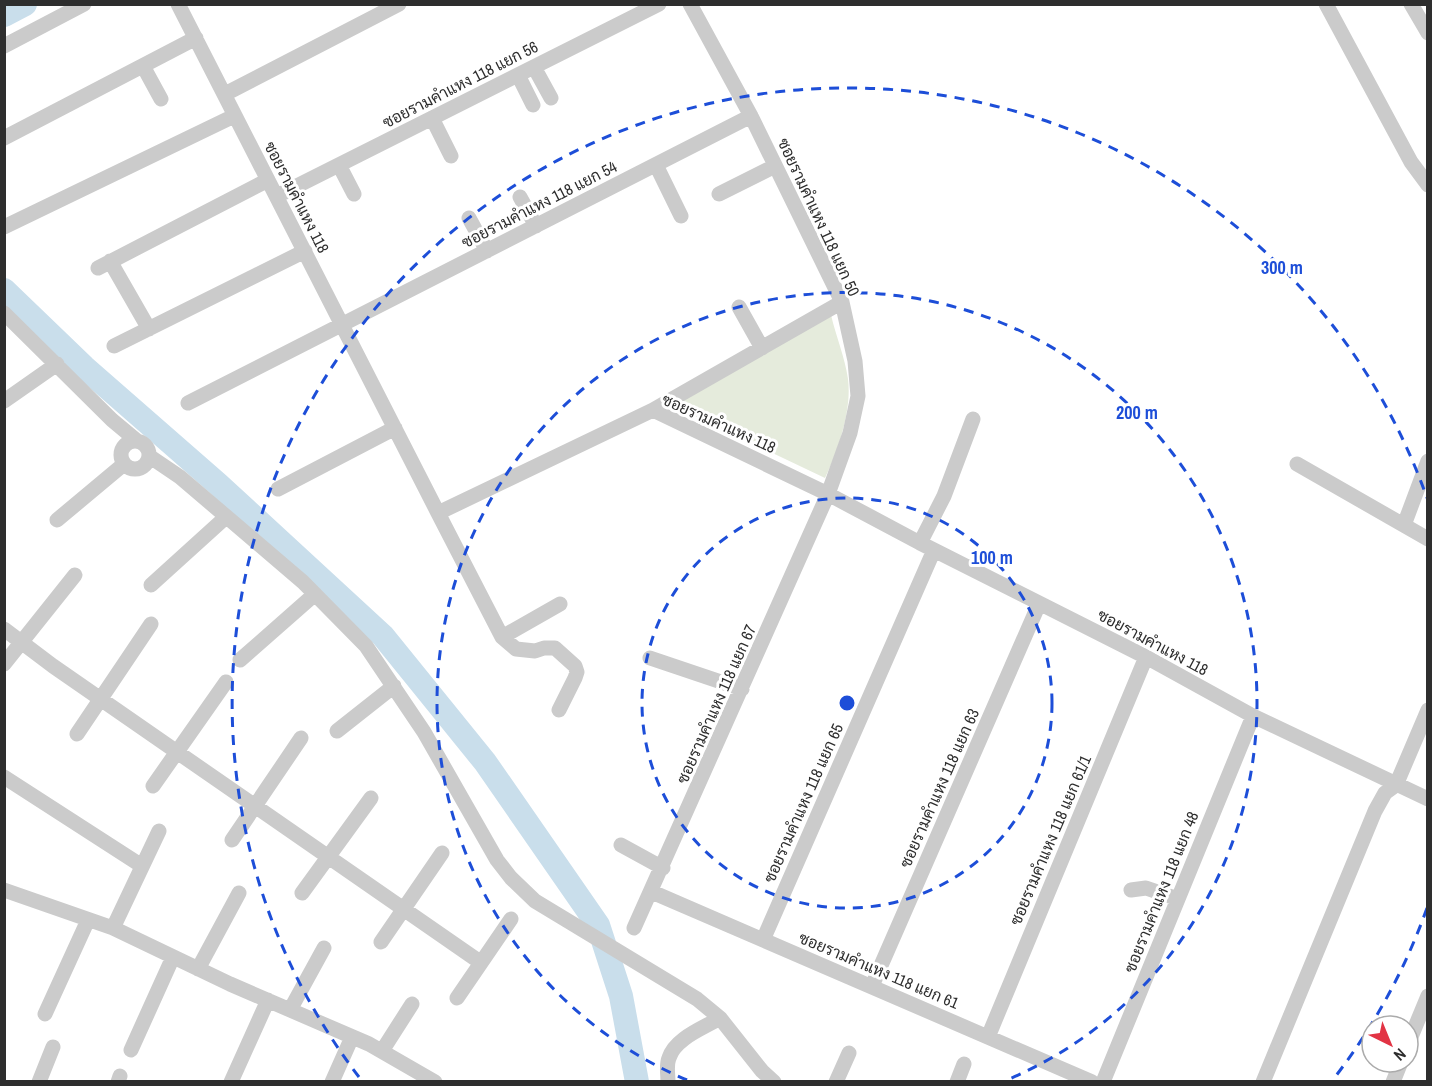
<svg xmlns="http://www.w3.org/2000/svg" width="1432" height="1086" font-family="'Archivo Narrow',Sarabun,sans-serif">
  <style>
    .green { fill: #e5ebdc }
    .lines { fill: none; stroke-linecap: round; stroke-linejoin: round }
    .river { stroke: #c9deeb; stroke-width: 24 }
    .street { stroke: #cbcbcb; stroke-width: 15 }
    .ring { fill: none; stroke: #1d4ed8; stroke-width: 3; stroke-dasharray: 10 8 }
    .labels { text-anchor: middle; stroke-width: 6; stroke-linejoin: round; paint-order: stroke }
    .street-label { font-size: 16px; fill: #2e2e2e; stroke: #fff }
    .centre { fill: #1d4ed8; stroke: #fff; stroke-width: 3 }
    .ring-label { font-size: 18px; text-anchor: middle; font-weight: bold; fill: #1d4ed8; stroke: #fff; stroke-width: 6; stroke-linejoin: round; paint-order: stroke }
  </style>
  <rect width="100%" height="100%" fill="#fff"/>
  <!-- green -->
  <path class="green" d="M 831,315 C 836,336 845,358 848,379 C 852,410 838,451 825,478 L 672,405 Z"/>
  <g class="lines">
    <!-- river -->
    <path class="river" d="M 4,15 L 25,4
      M 4,290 L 84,367 L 219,485 L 383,636 L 485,762 L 598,925 L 621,996 L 637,1082"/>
    <!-- street -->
    <path class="street" d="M 178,4 L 438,513 L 653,410 L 828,494 L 920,543 L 1146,657 L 1253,716 L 1428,799
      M 1326,4 L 1411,162 L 1428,185
      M 1411,4 L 1428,33
      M 4,46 L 84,4
      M 143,66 L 161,99
      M 534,67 L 551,98
      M 518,75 L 533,105
      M 225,94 L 399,4
      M 432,118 L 451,156
      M 4,138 L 196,38
      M 339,165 L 354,194
      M 656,165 L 681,216
      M 719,194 L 775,166
      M 277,196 L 659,4
      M 520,197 L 536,226
      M 469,218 L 487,251
      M 4,227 L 234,116
      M 110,261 L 149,329
      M 98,268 L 268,180
      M 739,307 L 762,348
      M 4,313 L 112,420 L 136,440
      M 114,346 L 305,251
      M 4,401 L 57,364
      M 188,403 L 751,116
      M 653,410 L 842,302
      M121 455a14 14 0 1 1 28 0a14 14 0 1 1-28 0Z
      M 149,456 L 180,477 L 303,582 L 366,646 L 424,732 L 497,860 L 511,878 L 535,901 L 697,999 L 720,1018 L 762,1071 L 774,1082
      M 1297,464 L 1428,539
      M 278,489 L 395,428
      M 438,513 L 502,637 L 516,649 L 535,651 L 544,648 L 555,648 L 575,666 L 577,672 L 575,678 L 559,710
      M 57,520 L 124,464
      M 1404,525 L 1428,461
      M 920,543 L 944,496 L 973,419
      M 151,585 L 226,517
      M 4,629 L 53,666 L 480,962
      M 502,637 L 560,604
      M 650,658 L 742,689
      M 240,660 L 315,594
      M 4,664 L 75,575
      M 337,731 L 394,686
      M 77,734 L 151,624
      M 4,777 L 142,866
      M 153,786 L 226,682
      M 232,840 L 301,738
      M 621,845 L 663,868
      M 4,890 L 113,928 L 230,984 L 369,1044 L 435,1082
      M 1131,890 L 1146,888 L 1178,899
      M 652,892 L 1092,1082
      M 302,893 L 371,798
      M 113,928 L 159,831
      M 634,928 L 828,494 L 850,433 L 858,396 L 855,361 L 842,302 L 751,116 L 690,4
      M 763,940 L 934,550
      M 381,942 L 442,853
      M 198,969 L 239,893
      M 872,986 L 1039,604
      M 457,998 L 511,919
      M 290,1010 L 324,948
      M 45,1014 L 88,920
      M 988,1037 L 1146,657
      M 1408,1044 L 1428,996
      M 131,1050 L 173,957
      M 382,1051 L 412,1004
      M 39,1082 L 53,1047
      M 118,1082 L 120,1076
      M 231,1082 L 268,1000
      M 332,1082 L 352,1037
      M 668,1082 C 668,1074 666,1065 669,1058 C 675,1038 704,1028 720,1018
      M 836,1082 L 849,1053
      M 957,1082 L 964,1064
      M 1103,1082 L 1253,716
      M 1263,1082 L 1375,811 L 1385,793 L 1396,785 L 1428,710
      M 1393,1082 L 1401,1062"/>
  </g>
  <!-- distance rings -->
  <g class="ring">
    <circle cx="847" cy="703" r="205"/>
    <path d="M687 1080A410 410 0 1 1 1007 1080"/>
    <path d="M1427 908A615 615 0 0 1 1335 1077M359 1077A615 615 0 1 1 1427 498"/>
  </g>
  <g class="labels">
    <!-- street labels -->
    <g class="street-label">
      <text transform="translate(460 84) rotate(-27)" y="6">ซอยรามคำแหง 118 แยก 56</text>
      <text transform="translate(297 197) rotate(63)" y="6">ซอยรามคำแหง 118</text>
      <text transform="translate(539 204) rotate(-27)" y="6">ซอยรามคำแหง 118 แยก 54</text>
      <text transform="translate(819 217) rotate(65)" y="6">ซอยรามคำแหง 118 แยก 50</text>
      <text transform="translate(719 423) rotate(24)" y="6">ซอยรามคำแหง 118</text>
      <text transform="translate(1153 642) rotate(28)" y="6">ซอยรามคำแหง 118</text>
      <text transform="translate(716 704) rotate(-66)" y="6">ซอยรามคำแหง 118 แยก 67</text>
      <text transform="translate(939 788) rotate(-66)" y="6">ซอยรามคำแหง 118 แยก 63</text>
      <text transform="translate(803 803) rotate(-66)" y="6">ซอยรามคำแหง 118 แยก 65</text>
      <text transform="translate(1050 840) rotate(-67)" y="6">ซอยรามคำแหง 118 แยก 61/1</text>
      <text transform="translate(1161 892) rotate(-68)" y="6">ซอยรามคำแหง 118 แยก 48</text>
      <text transform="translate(879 970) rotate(23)" y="6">ซอยรามคำแหง 118 แยก 61</text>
    </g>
  </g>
  <circle cx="847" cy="703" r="9" class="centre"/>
  <g class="ring-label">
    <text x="1282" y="274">300 m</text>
    <text x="1137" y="419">200 m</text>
    <text x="992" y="564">100 m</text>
  </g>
  <!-- border -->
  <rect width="1432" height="1086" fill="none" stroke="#2e2e2e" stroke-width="12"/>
  <!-- north arrow -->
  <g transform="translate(1390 1044) rotate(137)"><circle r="28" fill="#ffffff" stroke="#ababab" stroke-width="1.5"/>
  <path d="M0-4.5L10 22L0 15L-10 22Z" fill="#e23444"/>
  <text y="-9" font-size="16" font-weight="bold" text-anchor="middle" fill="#2e2e2e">N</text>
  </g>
</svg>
